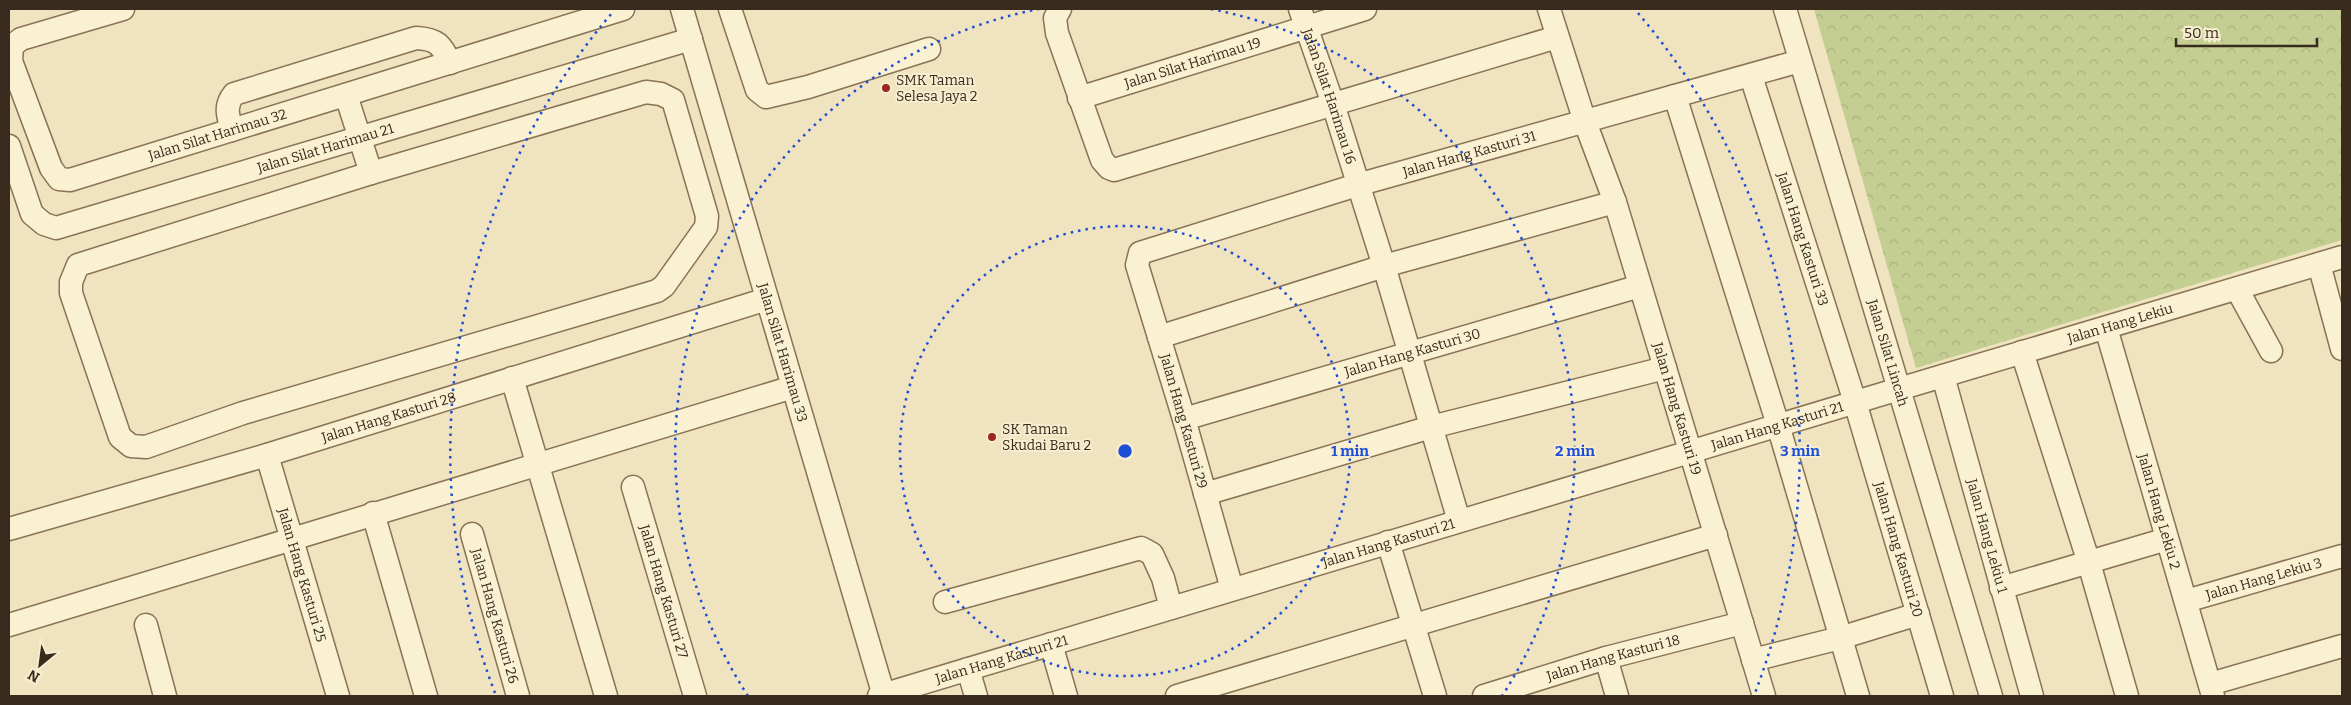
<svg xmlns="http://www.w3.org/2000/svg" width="2351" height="705" font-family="Bitter,serif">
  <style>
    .forest { fill: url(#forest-crowns) }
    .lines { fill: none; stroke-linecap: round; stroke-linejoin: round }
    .minor-casing { stroke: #897356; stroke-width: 25 }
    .minor { stroke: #faf0d2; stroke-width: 22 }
    .ring { fill: none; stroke: #1d4ed8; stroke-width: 2.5; stroke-dasharray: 2.5 5 }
    .poi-dot { fill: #9b2723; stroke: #f7edcf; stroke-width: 2 }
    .labels { text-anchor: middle; stroke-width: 4; stroke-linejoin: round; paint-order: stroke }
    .street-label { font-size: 14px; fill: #382a1c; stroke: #f7edcf }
    .poi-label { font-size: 14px; fill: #382a1c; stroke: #f7edcf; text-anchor: start }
    .centre { fill: #1d4ed8; stroke: #f7edcf; stroke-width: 2.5 }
    .ring-label { font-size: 15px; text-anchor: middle; font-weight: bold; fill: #1d4ed8; stroke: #f7edcf; stroke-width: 4; stroke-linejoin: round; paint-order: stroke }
  </style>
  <defs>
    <pattern id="forest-crowns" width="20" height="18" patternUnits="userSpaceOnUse" patternTransform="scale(1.25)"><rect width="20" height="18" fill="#c5ce92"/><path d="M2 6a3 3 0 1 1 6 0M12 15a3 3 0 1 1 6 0" fill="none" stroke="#aab17d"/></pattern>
  </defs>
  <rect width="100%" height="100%" fill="#f0e3bf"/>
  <!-- forest -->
  <path class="forest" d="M 1814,9 L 2342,9 L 2342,240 L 1916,368 Z"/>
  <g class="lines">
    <!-- minor casing -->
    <g class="minor-casing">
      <g id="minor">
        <path id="s1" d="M 123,9 L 21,39 L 12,46 L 11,61 L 51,168 L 59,179 L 70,180 L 623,9"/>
        <path id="s2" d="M 682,9 L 884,696"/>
        <path d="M 730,9 L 757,90 L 766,97 L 808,87 L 929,49"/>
        <path d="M 1060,9 L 1055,18 L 1057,33 L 1102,160 L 1109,168 L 1114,170 L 1557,37"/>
        <path id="s3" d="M 1300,9 L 1333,104 L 1384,266 L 1459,521"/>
        <path id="s4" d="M 1549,9 L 1585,122 L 1615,202 L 1764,696"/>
        <path id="s5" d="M 1785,9 L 1991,696"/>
        <path id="s6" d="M 1751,76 L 1855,402 L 1942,696"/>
        <path d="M 646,92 L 661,94 L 673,100 L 707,216 L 706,227 L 664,286 L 657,291 L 243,413 L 146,447 L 131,446 L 120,437 L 71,293 L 71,282 L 78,265 L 371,173 Z"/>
        <path d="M 346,95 L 371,173"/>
        <path d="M 1675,96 L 1778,425 L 1858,696"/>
        <path id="s7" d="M 1079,98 L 1365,9"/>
        <path d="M 232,130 C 228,116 224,106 234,94 L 416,38 C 437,39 442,45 450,63"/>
        <path id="s8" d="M 9,146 L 32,214 L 44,224 L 56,228 L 691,39"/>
        <path d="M 2319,264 L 2342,349"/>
        <path d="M 2237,289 L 2271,351"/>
        <path id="s9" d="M 2106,328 L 2213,696"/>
        <path d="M 1159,337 L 1384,266 L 1615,202"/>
        <path d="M 2022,352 L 2089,563 L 2127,696"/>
        <path id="s10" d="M 1943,376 L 2032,696"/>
        <path d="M 512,378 L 606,696"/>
        <path id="s11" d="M 1184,419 L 1640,286"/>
        <path id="s12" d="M 267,455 L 338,696"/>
        <path id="s13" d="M 633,487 L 695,696"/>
        <path d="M 1205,494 L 1431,427 L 1665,368"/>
        <path d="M 373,513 L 426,696"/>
        <path id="s14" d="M 9,529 L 267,455 L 767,299"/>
        <path id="s15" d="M 472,534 L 518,696"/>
        <path d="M 1388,542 L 1435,696"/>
        <path d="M 2001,588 L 2167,539"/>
        <path id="s16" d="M 1232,589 L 1184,419 L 1137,265 L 1140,253 L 1357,185 L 1800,61"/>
        <path id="s17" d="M 2186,601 L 2342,556"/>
        <path d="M 945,602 L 1141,548 L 1152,554 L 1163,578 L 1171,608"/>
        <path d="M 9,625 L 793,387"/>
        <path d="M 146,625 L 165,696"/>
        <path d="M 1051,644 L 1066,696"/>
        <path d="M 1606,658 L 1617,696"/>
        <path d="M 1753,660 L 1840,638 L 1918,614"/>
        <path d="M 968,669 L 976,696"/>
        <path d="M 2210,684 L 2342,646"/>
        <path id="s18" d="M 879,696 L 1899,389 L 2342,257"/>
        <path d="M 1177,696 L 1716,535"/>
        <path id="s19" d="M 1484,696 L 1606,658 L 1742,623"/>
      </g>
    </g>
    <!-- minor -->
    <use href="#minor" class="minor"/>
  </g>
  <!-- distance rings -->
  <g class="ring">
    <circle cx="1125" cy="451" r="225"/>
    <path d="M748 696A450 450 0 0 1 1039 9M1211 9A450 450 0 0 1 1502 696"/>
    <path d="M495 693A675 675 0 0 1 612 13M1638 13A675 675 0 0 1 1755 693"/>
  </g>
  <!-- markers -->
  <g class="poi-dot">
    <circle cx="886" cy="88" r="5"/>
    <circle cx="992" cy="437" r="5"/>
  </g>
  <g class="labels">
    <!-- street labels -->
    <g class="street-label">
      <text dy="5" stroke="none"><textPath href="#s7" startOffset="119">Jalan Silat Harimau 19</textPath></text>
      <text dy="5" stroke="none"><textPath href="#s3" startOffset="92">Jalan Silat Harimau 16</textPath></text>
      <text dy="5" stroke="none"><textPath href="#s1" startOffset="426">Jalan Silat Harimau 32</textPath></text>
      <text dy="5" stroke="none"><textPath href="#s8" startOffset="381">Jalan Silat Harimau 21</textPath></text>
      <text dy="5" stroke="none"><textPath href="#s16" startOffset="694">Jalan Hang Kasturi 31</textPath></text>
      <text dy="5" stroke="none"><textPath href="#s6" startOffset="171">Jalan Hang Kasturi 33</textPath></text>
      <text dy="5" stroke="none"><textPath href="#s18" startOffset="1296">Jalan Hang Lekiu</textPath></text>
      <text dy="5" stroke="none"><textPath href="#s2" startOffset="358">Jalan Silat Harimau 33</textPath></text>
      <text dy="5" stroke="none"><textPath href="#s11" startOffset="238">Jalan Hang Kasturi 30</textPath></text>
      <text dy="5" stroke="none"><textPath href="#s5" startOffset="359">Jalan Silat Lincah</textPath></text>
      <text dy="5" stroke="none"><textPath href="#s4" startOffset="420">Jalan Hang Kasturi 19</textPath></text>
      <text dy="5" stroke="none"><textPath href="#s14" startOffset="396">Jalan Hang Kasturi 28</textPath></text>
      <text transform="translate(1184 421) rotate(74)" y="5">Jalan Hang Kasturi 29</text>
      <text dy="5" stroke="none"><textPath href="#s18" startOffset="938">Jalan Hang Kasturi 21</textPath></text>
      <text dy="5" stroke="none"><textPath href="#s9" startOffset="191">Jalan Hang Lekiu 2</textPath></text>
      <text dy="5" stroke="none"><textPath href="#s10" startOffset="166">Jalan Hang Lekiu 1</textPath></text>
      <text dy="5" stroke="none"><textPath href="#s18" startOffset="532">Jalan Hang Kasturi 21</textPath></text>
      <text dy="5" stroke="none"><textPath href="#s6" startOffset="496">Jalan Hang Kasturi 20</textPath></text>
      <text dy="5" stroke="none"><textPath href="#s12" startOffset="125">Jalan Hang Kasturi 25</textPath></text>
      <text dy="5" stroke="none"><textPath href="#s17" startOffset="81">Jalan Hang Lekiu 3</textPath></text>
      <text dy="5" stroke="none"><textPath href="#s13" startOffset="109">Jalan Hang Kasturi 27</textPath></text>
      <text dy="5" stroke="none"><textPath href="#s15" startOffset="85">Jalan Hang Kasturi 26</textPath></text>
      <text dy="5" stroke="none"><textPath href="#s19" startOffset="135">Jalan Hang Kasturi 18</textPath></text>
      <text dy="5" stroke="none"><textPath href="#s18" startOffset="128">Jalan Hang Kasturi 21</textPath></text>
    </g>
    <!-- poi labels -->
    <g class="poi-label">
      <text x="896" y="85">SMK Taman<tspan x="896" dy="16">Selesa Jaya 2</tspan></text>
      <text x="1002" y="434">SK Taman<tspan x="1002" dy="16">Skudai Baru 2</tspan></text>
    </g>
  </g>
  <circle cx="1125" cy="451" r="8" class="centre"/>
  <g class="ring-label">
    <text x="1350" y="456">1 min</text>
    <text x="1575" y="456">2 min</text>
    <text x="1800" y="456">3 min</text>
  </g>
  <!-- border -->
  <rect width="2351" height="705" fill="none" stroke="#382a1c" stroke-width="20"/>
  <!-- north arrow -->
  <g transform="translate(40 665) rotate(209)" stroke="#f7edcf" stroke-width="4" paint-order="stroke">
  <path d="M0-4L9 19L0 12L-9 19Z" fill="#382a1c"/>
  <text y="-8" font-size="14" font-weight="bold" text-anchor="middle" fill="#382a1c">N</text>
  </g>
  <!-- scale -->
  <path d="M2176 38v8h141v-8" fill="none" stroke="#382a1c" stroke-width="2.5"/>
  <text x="2184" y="38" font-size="15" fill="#382a1c" stroke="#f7edcf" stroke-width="4" paint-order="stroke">50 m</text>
</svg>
